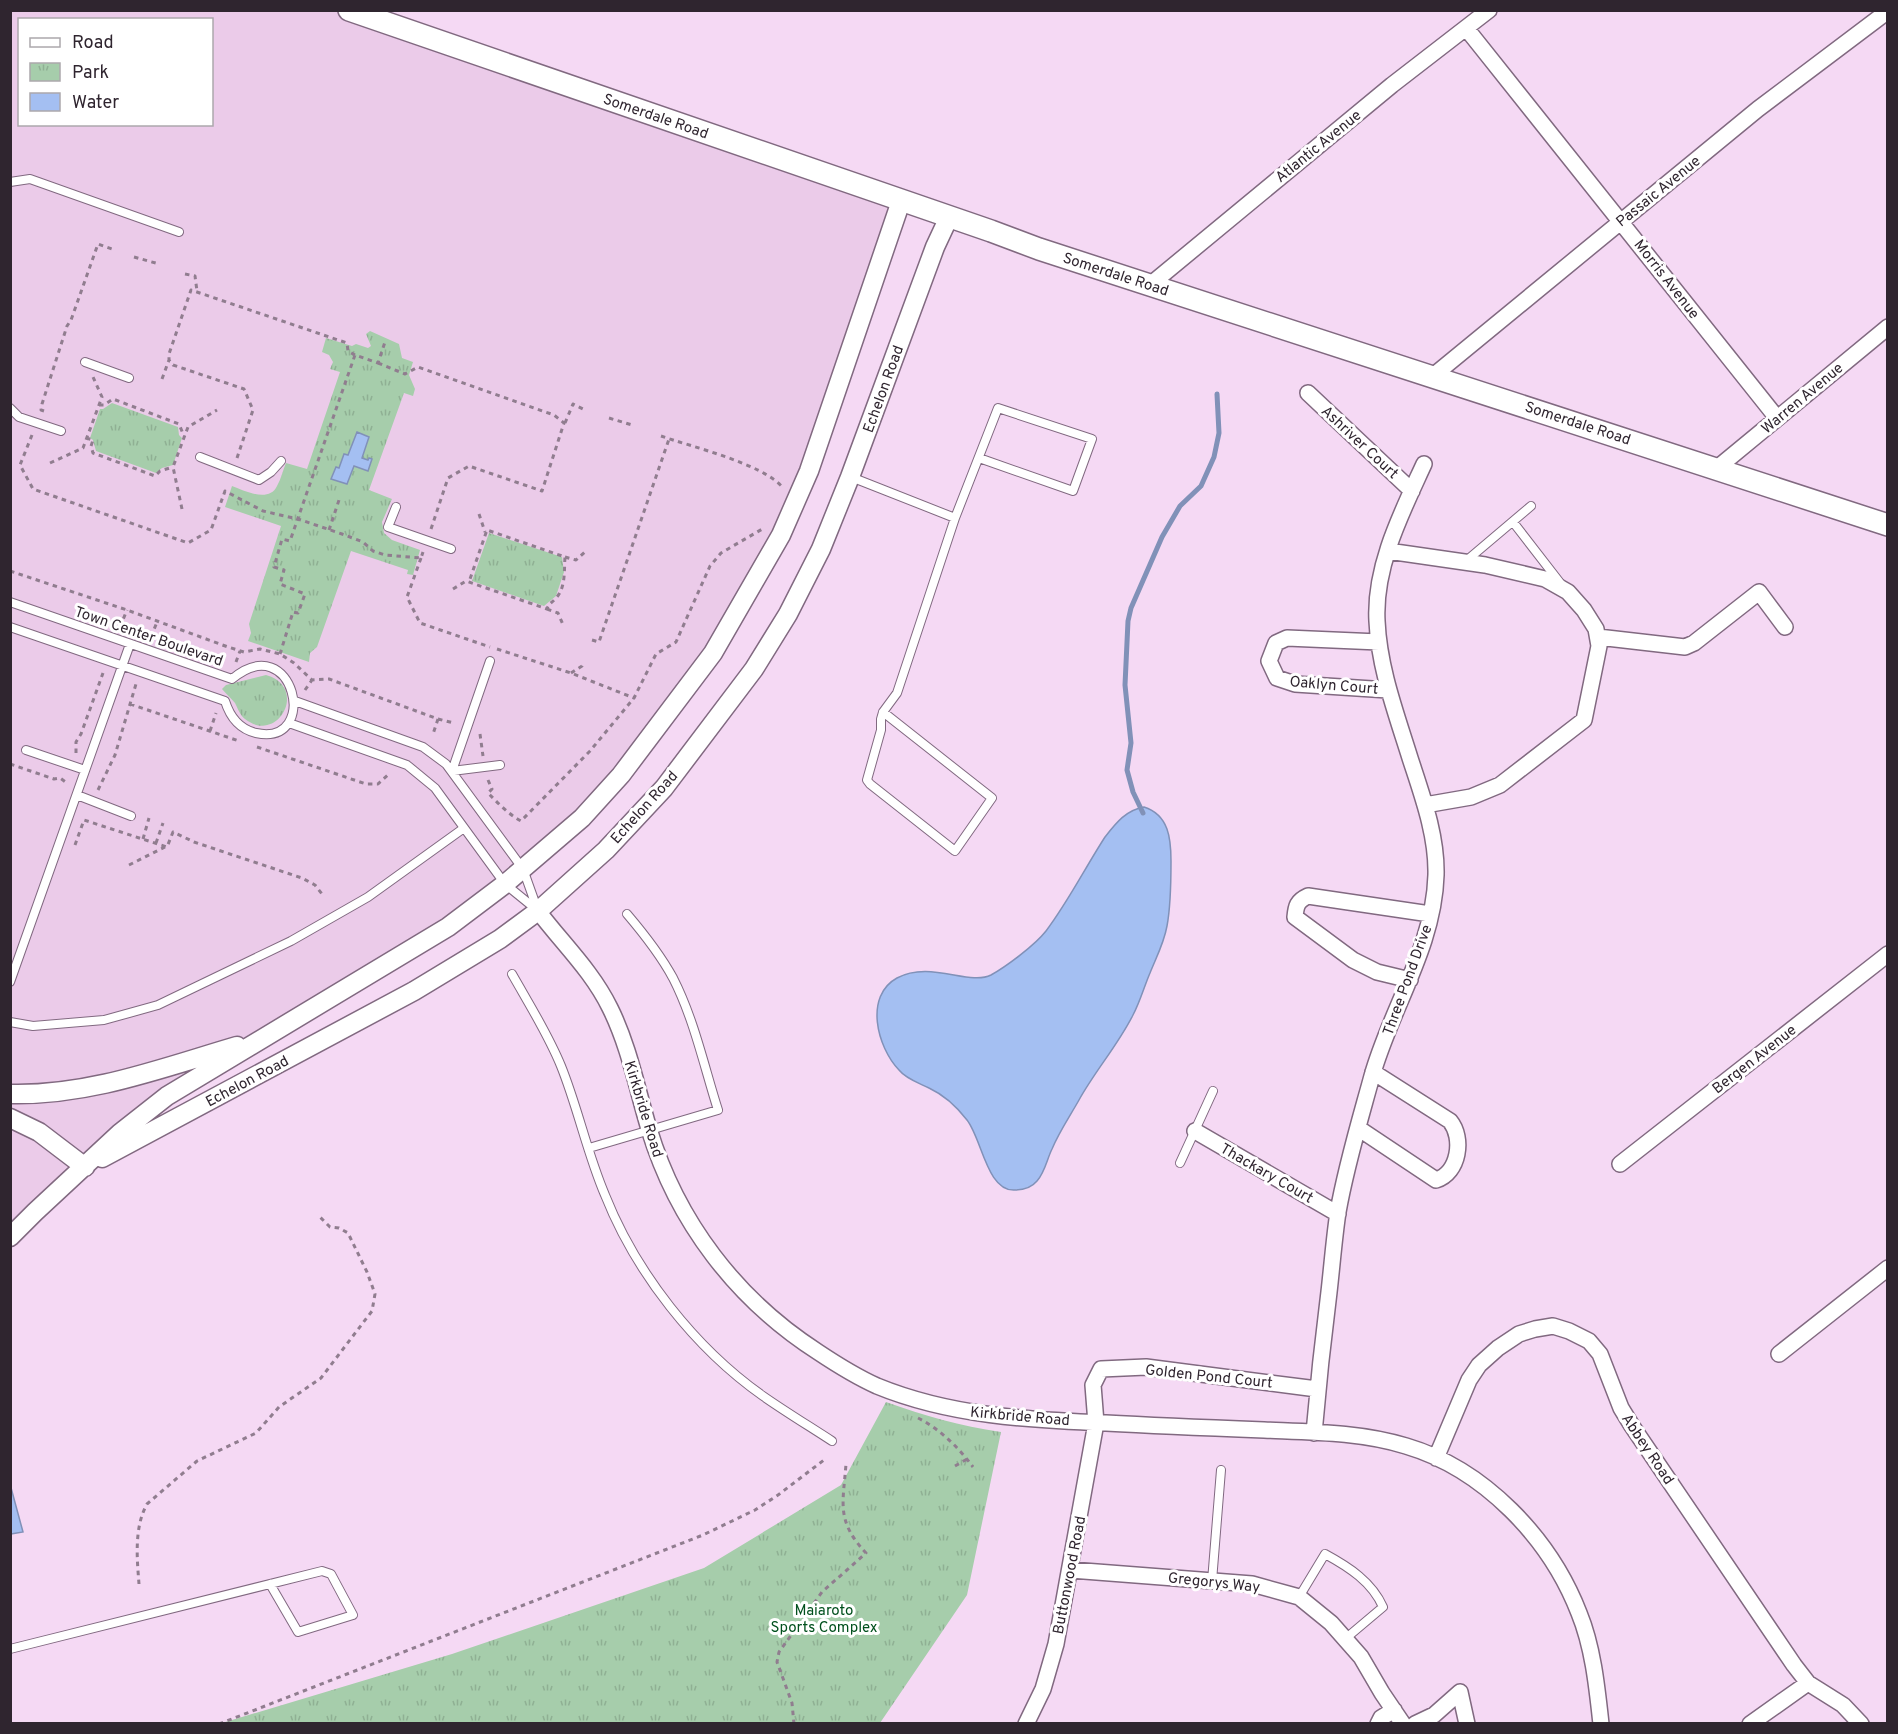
<svg xmlns="http://www.w3.org/2000/svg" width="1898" height="1734" font-family="Overpass,sans-serif">
  <style>
    .built { fill: #ebcbe9; fill-rule: evenodd }
    .park { fill: url(#park-tufts) }
    .water { fill: #a4bff2; stroke: #8191b8; stroke-width: 1.5 }
    .lines { fill: none; stroke-linecap: round; stroke-linejoin: round }
    .stream { stroke: #8191b8; stroke-width: 5 }
    .service-casing { stroke: #816980; stroke-width: 10 }
    .minor-casing { stroke: #816980; stroke-width: 18 }
    .tertiary-casing { stroke: #816980; stroke-width: 21 }
    .secondary-casing { stroke: #816980; stroke-width: 24 }
    .path { stroke: #907d8f; stroke-width: 3; stroke-dasharray: 4.5 4.5; stroke-linecap: butt }
    .service { stroke: #fff; stroke-width: 8 }
    .minor { stroke: #fff; stroke-width: 15 }
    .tertiary { stroke: #fff; stroke-width: 18 }
    .secondary { stroke: #fff; stroke-width: 21 }
    .labels { text-anchor: middle; stroke-width: 6; stroke-linejoin: round; paint-order: stroke }
    .street-label { font-size: 15px; fill: #2f252f; stroke: #fff }
    .park-label { font-size: 15px; fill: #01501d; stroke: #fff }
  </style>
  <defs>
    <pattern id="park-tufts" width="24" height="20" patternUnits="userSpaceOnUse" patternTransform="scale(1.5)"><rect width="24" height="20" fill="#a6cdab"/><path d="M3 7l-1-3M5 7V3M7 7l1-3M15 17l-1-3M17 17v-4M19 17l1-3" fill="none" stroke="#8fb093"/></pattern>
  </defs>
  <rect width="100%" height="100%" fill="#f5d9f4"/>
  <!-- built -->
  <path class="built" d="M 11,11 L 349,11 L 901,201 L 809,471 L 713,653 L 621,775 L 505,884 L 167,1096 L 11,1237 ZM 20,20 L 212,20 L 212,124 L 20,124 Z"/>
  <!-- park -->
  <path class="park" d="M 370,331 L 399,344 L 402,358 L 413,362 L 409,375 L 415,389 L 413,396 L 404,393 L 369,490 L 392,499 L 382,522 L 384,533 L 392,540 L 420,550 L 413,575 L 407,574 L 408,570 L 351,551 L 317,647 L 310,653 L 309,662 L 248,641 L 251,633 L 249,624 L 281,526 L 225,507 L 232,486 C 245,491 269,503 277,486 C 281,479 283,470 286,463 L 307,469 L 340,372 L 330,369 L 333,362 L 329,355 L 322,352 L 326,338 L 352,346 L 356,344 L 368,348 L 371,346 L 366,334 Z
    M 112,403 L 178,427 L 179,435 L 182,438 L 173,465 L 162,468 L 156,473 L 96,451 L 93,440 L 90,438 L 100,409 L 103,409 Z
    M 489,533 L 562,557 L 564,572 L 556,596 L 544,606 L 472,581 Z
    M 266,675 C 309,687 278,745 245,719 C 240,715 238,709 235,703 C 231,698 226,694 222,689 L 226,685 Z
    M 886,1402 C 925,1416 960,1426 1001,1432 L 967,1595 L 880,1723 L 222,1723 L 452,1654 L 704,1568 L 841,1485 Z"/>
  <!-- water -->
  <path class="water" d="M 357,432 L 369,437 L 362,458 L 368,460 L 369,458 L 372,459 L 368,471 L 354,466 L 347,484 L 331,479 L 336,467 L 339,468 L 344,454 L 348,455 Z
    M 1144,807 C 1169,815 1171,839 1171,861 C 1171,882 1171,905 1167,926 C 1164,943 1156,958 1150,973 C 1144,987 1140,1002 1133,1015 C 1118,1045 1095,1071 1079,1100 C 1070,1116 1059,1132 1052,1149 C 1047,1159 1045,1172 1037,1181 C 1032,1187 1023,1190 1015,1190 C 987,1192 982,1139 967,1120 C 957,1107 944,1095 929,1088 C 919,1083 906,1079 899,1070 C 877,1047 864,996 897,978 C 930,960 969,986 991,975 C 1007,966 1035,945 1046,931 C 1068,902 1085,868 1105,837 C 1116,823 1126,810 1144,807 Z
    M 10,1484 L 23,1532 L 11,1534 L 10,1534 Z"/>
  <g class="lines">
    <!-- stream -->
    <path class="stream" d="M 1143,813 L 1133,792 L 1127,770 L 1131,743 L 1125,685 L 1128,621 L 1131,608 L 1162,537 L 1180,506 L 1201,486 L 1214,457 L 1219,433 L 1217,394"/>
    <!-- service casing -->
    <g class="service-casing">
      <path id="service" d="M 10,182 L 30,179 L 179,232
        M 85,362 L 129,378
        M 10,408 L 19,417 L 61,431
        M 200,457 L 259,480 L 271,472 L 281,461
        M 851,477 L 955,518
        M 396,507 L 388,527 L 451,549
        M 1513,522 L 1561,584
        M 1466,561 L 1531,506
        M 10,602 L 232,679 C 294,627 321,747 256,733 C 239,729 230,717 225,701 L 10,627
        M 490,661 L 452,771 L 500,765
        M 295,701 L 423,747 L 446,764 L 523,869 L 538,911
        M 883,712 L 992,798 L 955,851 L 870,784 L 867,780 L 881,730 L 881,719 L 883,712 L 897,693 L 955,518 L 998,408 L 1092,439 L 1073,491 L 979,458
        M 289,723 L 407,765 L 435,788 L 505,884 L 537,910
        M 26,750 L 85,770
        M 77,795 L 131,816
        M 512,974 C 529,1004 548,1034 561,1066 C 578,1108 587,1153 605,1195 C 636,1273 695,1348 763,1396 C 786,1412 809,1426 832,1441
        M 10,982 L 130,644
        M 10,1022 L 33,1026 L 104,1020 L 158,1005 L 291,941 L 368,897 L 464,828
        M 589,1148 L 718,1110 C 704,1066 694,1019 673,978 C 660,954 644,934 627,914
        M 1180,1163 L 1213,1091
        M 1212,1581 L 1221,1470
        M 1299,1597 L 1325,1554 C 1349,1567 1372,1582 1383,1607 L 1345,1639
        M 10,1649 L 322,1571 L 331,1574 L 353,1615 L 298,1632 L 270,1584"/>
    </g>
    <!-- minor casing -->
    <g class="minor-casing">
      <path id="minor" d="M 1466,28 L 1777,418
        M 1150,285 L 1392,85 L 1489,10
        M 1433,376 L 1758,109 L 1888,11
        M 1308,393 L 1412,491
        M 1716,469 L 1888,327
        M 1388,551 L 1485,565 L 1545,579 L 1568,592 L 1584,610 L 1596,629 L 1599,646 L 1584,720 L 1500,785 L 1471,797 L 1425,805
        M 1598,637 L 1685,647 L 1694,643 L 1759,592 L 1785,627
        M 1379,642 L 1287,638 L 1276,643 L 1269,661 L 1277,678 L 1295,684 L 1388,690
        M 538,911 C 563,944 592,971 610,1008 C 629,1046 637,1089 649,1129 C 677,1222 737,1300 818,1352 C 836,1364 857,1377 877,1386 C 950,1416 1029,1420 1106,1423 C 1159,1426 1211,1428 1264,1430 C 1311,1432 1361,1432 1406,1446 C 1484,1469 1550,1538 1579,1613 C 1593,1647 1597,1687 1601,1724
        M 1410,980 L 1377,972 L 1353,960 L 1295,917 C 1296,906 1297,901 1308,896 L 1430,914
        M 1358,1128 L 1436,1180 C 1459,1173 1464,1138 1450,1121 L 1373,1072
        M 1195,1131 L 1338,1214
        M 1620,1164 L 1888,954
        M 1779,1354 L 1888,1268
        M 1314,1433 C 1318,1386 1323,1339 1329,1292 C 1332,1266 1334,1239 1338,1212 C 1346,1166 1360,1120 1372,1076 C 1391,1008 1434,947 1436,875 C 1437,835 1422,795 1410,758 C 1396,713 1379,668 1377,621 C 1374,566 1402,512 1424,464
        M 1436,1458 L 1469,1380 L 1479,1365 L 1498,1348 L 1519,1334 L 1535,1329 L 1553,1326 L 1569,1331 L 1589,1341 L 1600,1354 L 1621,1408 L 1632,1426 L 1794,1665 L 1808,1683 L 1843,1705 L 1861,1724
        M 1071,1570 L 1252,1584 L 1299,1597 L 1331,1623 L 1361,1657 L 1382,1693 L 1403,1724
        M 1026,1724 L 1043,1689 L 1056,1644 L 1096,1423 L 1093,1385 L 1101,1369 L 1146,1367 L 1317,1389
        M 1378,1724 L 1381,1718 L 1394,1710
        M 1415,1724 L 1434,1715 L 1460,1692 L 1467,1724
        M 1750,1724 L 1808,1683"/>
    </g>
    <!-- tertiary casing -->
    <g class="tertiary-casing">
      <path id="tertiary" d="M 10,1094 C 89,1096 162,1068 237,1046
        M 10,1118 L 39,1132 L 85,1167
        M 102,1158 L 414,991 L 500,939 L 538,911 L 606,850 L 664,788 L 754,669 L 788,614 L 821,549 L 850,477 L 935,247 L 949,217
        M 10,1237 L 35,1212 L 120,1133 L 167,1096 L 448,927 L 505,884 L 582,818 L 621,775 L 713,653 L 781,535 L 809,471 L 901,201"/>
    </g>
    <!-- secondary casing -->
    <g class="secondary-casing">
      <path id="secondary" d="M 349,10 L 991,231 L 1039,249 L 1888,525"/>
    </g>
    <!-- path -->
    <path class="path" d="M 134,257 L 159,264
      M 185,274 L 195,276 L 197,291
      M 378,363 L 405,374 L 418,367 L 554,415 L 564,423 L 542,491 L 469,466 L 448,478 L 431,529
      M 162,379 L 169,360
      M 99,405 L 104,405 L 113,399 L 179,424 L 184,436
      M 44,411 L 41,410 L 42,404 L 67,326 L 71,320 L 98,244 L 112,249
      M 609,418 L 632,425
      M 565,423 L 573,404 L 585,410
      M 32,435 L 20,465 L 33,489 L 188,543 L 211,530 L 225,491 L 263,511 L 298,519 L 342,534 L 363,542 L 373,551 L 385,555 L 421,558 L 423,552
      M 661,436 C 692,447 764,464 783,488
      M 86,438 L 93,440 L 91,446 L 93,453 L 155,476 L 160,471 L 173,467
      M 237,458 L 253,410 L 244,389 L 173,365 L 169,360 L 169,354 L 191,290 L 347,343 L 348,351 L 355,355
      M 50,463 L 83,448 L 102,397 L 93,377
      M 182,509 L 173,467 L 188,427 L 217,410
      M 479,514 L 485,532
      M 329,530 L 340,497
      M 565,557 L 576,560 L 587,550
      M 421,558 L 407,597 L 420,623 L 490,647
      M 10,571 L 127,610 L 228,647 L 244,652 L 260,649 L 280,654 L 294,663 L 312,680 L 329,679 L 438,719 L 433,734
      M 453,589 L 466,581 L 547,609 C 549,603 552,603 556,598 C 566,588 564,569 565,557 L 487,530 L 469,582
      M 547,609 L 558,613 L 564,627
      M 120,627 L 127,610
      M 151,637 L 157,622
      M 592,640 L 599,642 L 669,439
      M 497,649 L 571,673 L 634,698
      M 280,654 L 293,612 L 298,613 L 305,594 L 280,584 L 284,570 L 274,567 L 282,539 L 290,541 L 355,355 L 378,363 L 385,342
      M 236,662 L 240,651
      M 571,673 L 582,666 L 584,662
      M 305,690 L 312,680
      M 130,704 L 239,741
      M 438,719 L 454,723
      M 210,731 L 216,713
      M 480,734 L 483,756
      M 257,747 L 366,784 L 378,784 L 390,773
      M 76,753 L 76,742 L 81,734 L 103,673
      M 10,764 L 54,779 L 60,778 L 67,783
      M 488,780 L 492,789 L 488,793 C 498,803 508,814 521,821 L 590,751 L 634,698 L 656,654 L 676,642 L 710,566 L 721,553 L 764,528
      M 98,790 L 115,755 L 136,684
      M 143,839 L 149,818
      M 156,843 L 163,823
      M 75,845 L 84,820 L 167,847 L 173,832 L 194,842 L 302,878 L 315,885 L 322,894
      M 129,865 L 165,847
      M 918,1418 C 940,1429 959,1448 973,1467
      M 955,1466 L 967,1459
      M 139,1584 C 137,1559 134,1527 147,1504 L 197,1461 L 256,1433 L 279,1407 L 321,1378 L 372,1311 L 375,1294 L 367,1272 L 348,1233 L 339,1228 L 330,1227 L 320,1217
      M 219,1724 L 703,1535 L 755,1510 L 778,1495 L 824,1460
      M 794,1724 L 792,1703 L 777,1662 L 779,1652 L 822,1592 L 866,1553 C 836,1521 843,1504 846,1464"/>
    <!-- service -->
    <use href="#service" class="service"/>
    <!-- minor -->
    <use href="#minor" class="minor"/>
    <!-- tertiary -->
    <use href="#tertiary" class="tertiary"/>
    <!-- secondary -->
    <use href="#secondary" class="secondary"/>
  </g>
  <g class="labels">
    <!-- street labels -->
    <g class="street-label">
      <text transform="translate(656 116) rotate(19)" y="5">Somerdale Road</text>
      <text transform="translate(1318 146) rotate(-39)" y="5">Atlantic Avenue</text>
      <text transform="translate(1658 191) rotate(-39)" y="5">Passaic Avenue</text>
      <text transform="translate(1116 274) rotate(18)" y="5">Somerdale Road</text>
      <text transform="translate(1667 279) rotate(52)" y="5">Morris Avenue</text>
      <text transform="translate(883 389) rotate(-70)" y="5">Echelon Road</text>
      <text transform="translate(1802 398) rotate(-40)" y="5">Warren Avenue</text>
      <text transform="translate(1578 423) rotate(18)" y="5">Somerdale Road</text>
      <text transform="translate(1360 442) rotate(43)" y="5">Ashriver Court</text>
      <text transform="translate(149 636) rotate(19)" y="5">Town Center Boulevard</text>
      <text transform="translate(1334 685) rotate(5)" y="5">Oaklyn Court</text>
      <text transform="translate(644 807) rotate(-48)" y="5">Echelon Road</text>
      <text transform="translate(1407 980) rotate(-70)" y="5">Three Pond Drive</text>
      <text transform="translate(1754 1059) rotate(-38)" y="5">Bergen Avenue</text>
      <text transform="translate(247 1081) rotate(-28)" y="5">Echelon Road</text>
      <text transform="translate(644 1109) rotate(73)" y="5">Kirkbride Road</text>
      <text transform="translate(1267 1173) rotate(30)" y="5">Thackary Court</text>
      <text transform="translate(1209 1376) rotate(6)" y="5">Golden Pond Court</text>
      <text transform="translate(1020 1416) rotate(5)" y="5">Kirkbride Road</text>
      <text transform="translate(1648 1449) rotate(56)" y="5">Abbey Road</text>
      <text transform="translate(1069 1575) rotate(-79)" y="5">Buttonwood Road</text>
      <text transform="translate(1214 1582) rotate(6)" y="5">Gregorys Way</text>
    </g>
    <!-- park labels -->
    <g class="park-label">
      <text x="824" y="1615">Maiaroto<tspan x="824" dy="17">Sports Complex</tspan></text>
    </g>
  </g>
  <!-- border -->
  <rect width="1898" height="1734" fill="none" stroke="#2f252f" stroke-width="24"/>
  <!-- legend -->
  <rect x="18" y="18" width="195" height="108" fill="#ffffff" stroke="#aca8ac" stroke-width="1.5"/>
  <rect x="30" y="38" width="30" height="9" fill="#ffffff" stroke="#aca8ac" stroke-width="1.5"/>
  <text x="72" y="48" font-size="18" fill="#2f252f">Road</text>
  <rect x="30" y="63" width="30" height="18" fill="url(#park-tufts)" stroke="#aca8ac" stroke-width="1.5"/>
  <text x="72" y="78" font-size="18" fill="#2f252f">Park</text>
  <rect x="30" y="93" width="30" height="18" fill="#a4bff2" stroke="#aca8ac" stroke-width="1.5"/>
  <text x="72" y="108" font-size="18" fill="#2f252f">Water</text>
</svg>
